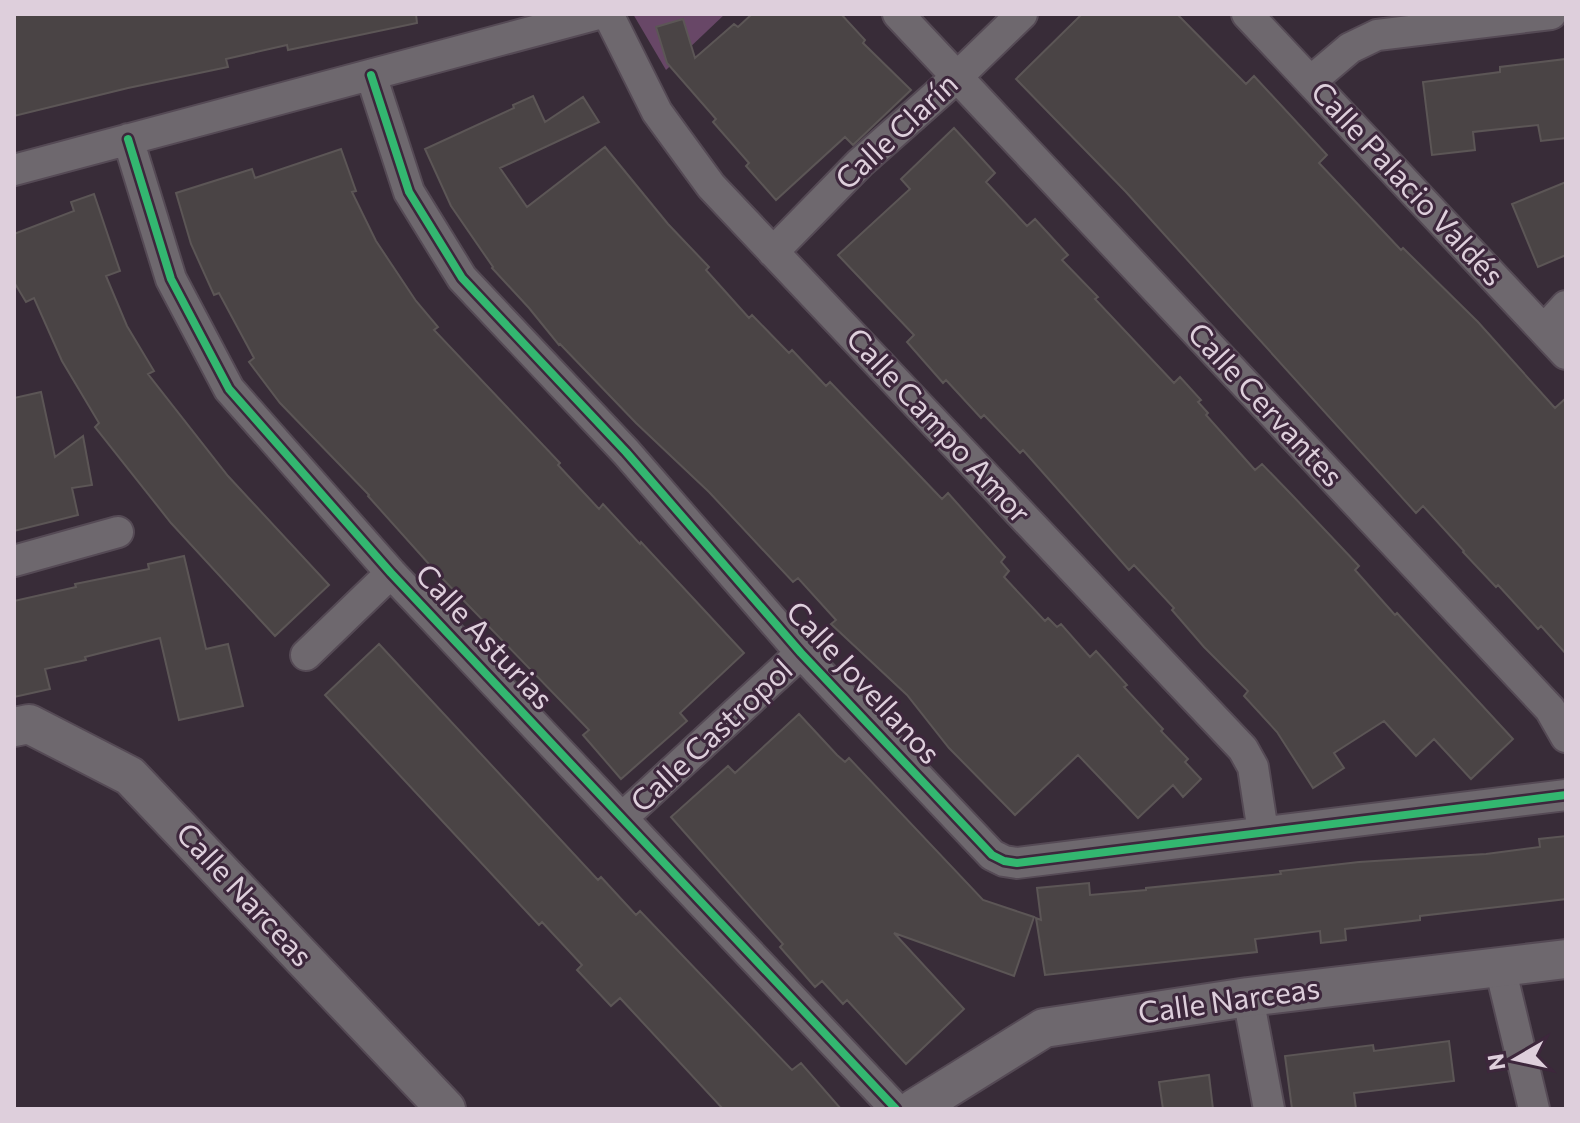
<svg xmlns="http://www.w3.org/2000/svg" width="1580" height="1123" font-family="Commissioner,sans-serif">
  <style>
    .green { fill: #684767 }
    .building { fill: #4a4445; stroke: #5c5656; stroke-width: 2 }
    .lines { fill: none; stroke-linecap: round; stroke-linejoin: round }
    .minor-casing { stroke: #554a55; stroke-width: 34 }
    .tertiary-casing { stroke: #554a55; stroke-width: 42 }
    .minor { stroke: #6e686e; stroke-width: 30 }
    .tertiary { stroke: #6e686e; stroke-width: 38 }
    .cycleway-casing { stroke: #3d273c; stroke-width: 13 }
    .cycleway { stroke: #33b770; stroke-width: 8 }
    .labels { text-anchor: middle; stroke-width: 6; stroke-linejoin: round; paint-order: stroke }
    .street-label { font-size: 30px; fill: #decfdc; stroke: #3d273c }
  </style>
  <rect width="100%" height="100%" fill="#382c38"/>
  <!-- green -->
  <path class="green" d="M 633,14 L 725,14 L 666,70 Z"/>
  <!-- building -->
  <path class="building" d="M 14,14 L 416,14 L 417,23 L 288,50 L 287,45 L 226,59 L 228,67 L 128,88 L 14,116 Z
    M 752,14 L 841,14 L 865,40 L 863,43 L 911,90 L 853,145 L 845,137 L 776,200 L 746,166 L 749,163 L 713,122 L 716,119 L 667,63 L 656,27 L 683,19 L 695,58 L 734,24 L 738,27 Z
    M 1082,14 L 1177,14 L 1246,84 L 1254,76 L 1327,155 L 1319,163 L 1401,250 L 1403,248 L 1478,322 L 1555,408 L 1566,398 L 1566,654 L 1541,626 L 1538,629 L 1498,585 L 1496,587 L 1463,552 L 1464,551 L 1423,506 L 1416,513 L 1126,192 L 1016,79 Z
    M 1566,59 L 1566,138 L 1541,141 L 1538,125 L 1473,132 L 1475,150 L 1432,155 L 1423,82 L 1500,72 L 1500,67 Z
    M 533,96 L 545,122 L 583,97 L 599,122 L 500,168 L 527,207 L 605,147 L 668,224 L 709,267 L 706,270 L 749,318 L 752,315 L 789,353 L 792,350 L 826,386 L 830,382 L 942,499 L 948,493 L 1005,557 L 1001,562 L 1009,571 L 1004,577 L 1045,621 L 1048,618 L 1057,627 L 1061,624 L 1090,657 L 1096,651 L 1127,685 L 1124,687 L 1163,729 L 1161,731 L 1188,759 L 1185,762 L 1201,779 L 1183,797 L 1173,785 L 1138,818 L 1078,755 L 1015,815 L 949,748 L 907,695 L 831,624 L 836,620 L 798,578 L 793,582 L 709,492 L 636,423 L 560,344 L 559,345 L 529,308 L 492,268 L 493,267 L 451,206 L 425,149 L 514,108 L 513,105 Z
    M 954,128 L 995,173 L 986,182 L 1027,226 L 1035,219 L 1068,255 L 1062,260 L 1098,297 L 1095,299 L 1174,383 L 1180,377 L 1201,400 L 1198,402 L 1208,413 L 1206,415 L 1255,470 L 1262,464 L 1292,495 L 1359,566 L 1355,570 L 1395,615 L 1397,613 L 1513,739 L 1471,779 L 1434,739 L 1416,756 L 1384,721 L 1334,753 L 1344,768 L 1313,788 L 1277,732 L 1244,696 L 1248,691 L 1204,647 L 1172,610 L 1174,608 L 1134,565 L 1129,570 L 1023,450 L 1020,453 L 984,415 L 981,418 L 946,380 L 943,383 L 907,342 L 914,335 L 838,255 L 910,189 L 901,179 Z
    M 341,149 L 356,191 L 352,192 L 376,241 L 416,301 L 438,327 L 434,330 L 560,463 L 558,465 L 599,509 L 603,504 L 640,544 L 641,542 L 744,653 L 680,713 L 687,721 L 621,779 L 583,735 L 589,730 L 437,573 L 368,496 L 369,495 L 280,403 L 249,362 L 254,358 L 219,293 L 214,295 L 191,244 L 176,193 L 252,169 L 255,178 Z
    M 1566,182 L 1566,255 L 1538,267 L 1512,204 Z
    M 94,194 L 120,271 L 106,276 L 127,326 L 154,371 L 148,374 L 228,476 L 329,585 L 275,636 L 171,523 L 95,427 L 99,423 L 62,361 L 34,298 L 26,302 L 14,282 L 14,234 L 74,211 L 71,202 Z
    M 41,392 L 55,457 L 83,436 L 92,485 L 72,488 L 78,515 L 14,531 L 14,398 Z
    M 184,556 L 206,649 L 228,644 L 243,706 L 179,720 L 160,638 L 85,657 L 86,660 L 45,669 L 50,689 L 14,697 L 14,601 L 76,587 L 75,584 L 149,569 L 148,564 Z
    M 379,644 L 598,880 L 601,877 L 636,915 L 640,911 L 792,1070 L 801,1063 L 841,1109 L 723,1109 L 620,998 L 611,1006 L 577,970 L 582,965 L 542,922 L 539,925 L 325,695 Z
    M 799,714 L 837,755 L 845,762 L 849,758 L 983,900 L 1034,917 L 1014,976 L 894,933 L 964,1009 L 906,1064 L 847,1000 L 843,1004 L 822,981 L 815,987 L 780,947 L 783,944 L 671,817 L 728,766 L 735,773 Z
    M 1566,836 L 1566,899 L 1420,916 L 1420,920 L 1345,929 L 1346,940 L 1321,943 L 1320,931 L 1255,939 L 1257,952 L 1045,975 L 1036,918 L 1041,920 L 1037,888 L 1089,883 L 1090,895 L 1146,890 L 1146,888 L 1281,874 L 1280,871 L 1359,862 L 1486,854 L 1540,847 L 1539,839 Z
    M 1449,1041 L 1454,1081 L 1354,1093 L 1356,1109 L 1292,1109 L 1285,1056 L 1373,1045 L 1374,1051 Z
    M 1209,1075 L 1213,1109 L 1163,1109 L 1159,1082 Z"/>
  <g class="lines">
    <!-- minor casing -->
    <g class="minor-casing">
      <path id="minor" d="M 608,14 L 657,112 L 711,186 L 1243,749 L 1253,767 L 1263,832
        M 898,14 L 1550,709 L 1566,737
        M 1247,14 L 1566,354
        M 371,75 L 409,192 L 462,278 L 626,452 L 801,653 L 992,855 L 1004,861 L 1017,863 L 1566,795
        M 1311,81 L 1350,48 L 1377,35 L 1551,14
        M 128,139 L 171,279 L 229,389 L 391,573 L 896,1109
        M 14,170 L 598,14
        M 773,252 L 860,163 L 957,77 L 1022,14
        M 1544,330 L 1566,306
        M 14,561 L 118,532
        M 306,655 L 391,573
        M 622,818 L 801,653
        M 1500,967 L 1534,1109
        M 1248,997 L 1269,1109"/>
    </g>
    <!-- tertiary casing -->
    <g class="tertiary-casing">
      <path id="tertiary" d="M 14,727 L 29,724 L 130,776 L 446,1109
        M 914,1109 L 1044,1028 L 1248,997 L 1566,959"/>
    </g>
    <!-- minor -->
    <use href="#minor" class="minor"/>
    <!-- tertiary -->
    <use href="#tertiary" class="tertiary"/>
    <!-- cycleway casing -->
    <g class="cycleway-casing">
      <path id="cycleway" d="M 371,75 L 409,192 L 462,278 L 626,452 L 801,653 L 992,855 L 1004,861 L 1017,863 L 1566,795
        M 128,139 L 171,279 L 229,389 L 391,573 L 896,1109"/>
    </g>
    <!-- cycleway -->
    <use href="#cycleway" class="cycleway"/>
  </g>
  <g class="labels">
    <!-- street labels -->
    <g class="street-label">
      <text transform="translate(897 132) rotate(-43)" y="10">Calle Clarín</text>
      <text transform="translate(1407 184) rotate(47)" y="10">Calle Palacio Valdés</text>
      <text transform="translate(1265 405) rotate(47)" y="10">Calle Cervantes</text>
      <text transform="translate(938 426) rotate(47)" y="10">Calle Campo Amor</text>
      <text transform="translate(484 637) rotate(47)" y="10">Calle Asturias</text>
      <text transform="translate(863 683) rotate(47)" y="10">Calle Jovellanos</text>
      <text transform="translate(712 736) rotate(-43)" y="10">Calle Castropol</text>
      <text transform="translate(244 895) rotate(47)" y="10">Calle Narceas</text>
      <text transform="translate(1229 1001) rotate(-8)" y="10">Calle Narceas</text>
    </g>
  </g>
  <!-- border -->
  <rect width="1580" height="1123" fill="none" stroke="#decfdc" stroke-width="32"/>
  <!-- north arrow -->
  <g transform="translate(1516 1059) rotate(261)" stroke="#3d273c" stroke-width="6" paint-order="stroke">
  <path d="M0-6L14 30L0 20L-14 30Z" fill="#decfdc"/>
  <text y="-12" font-size="22" font-weight="bold" text-anchor="middle" fill="#decfdc">N</text>
  </g>
</svg>
